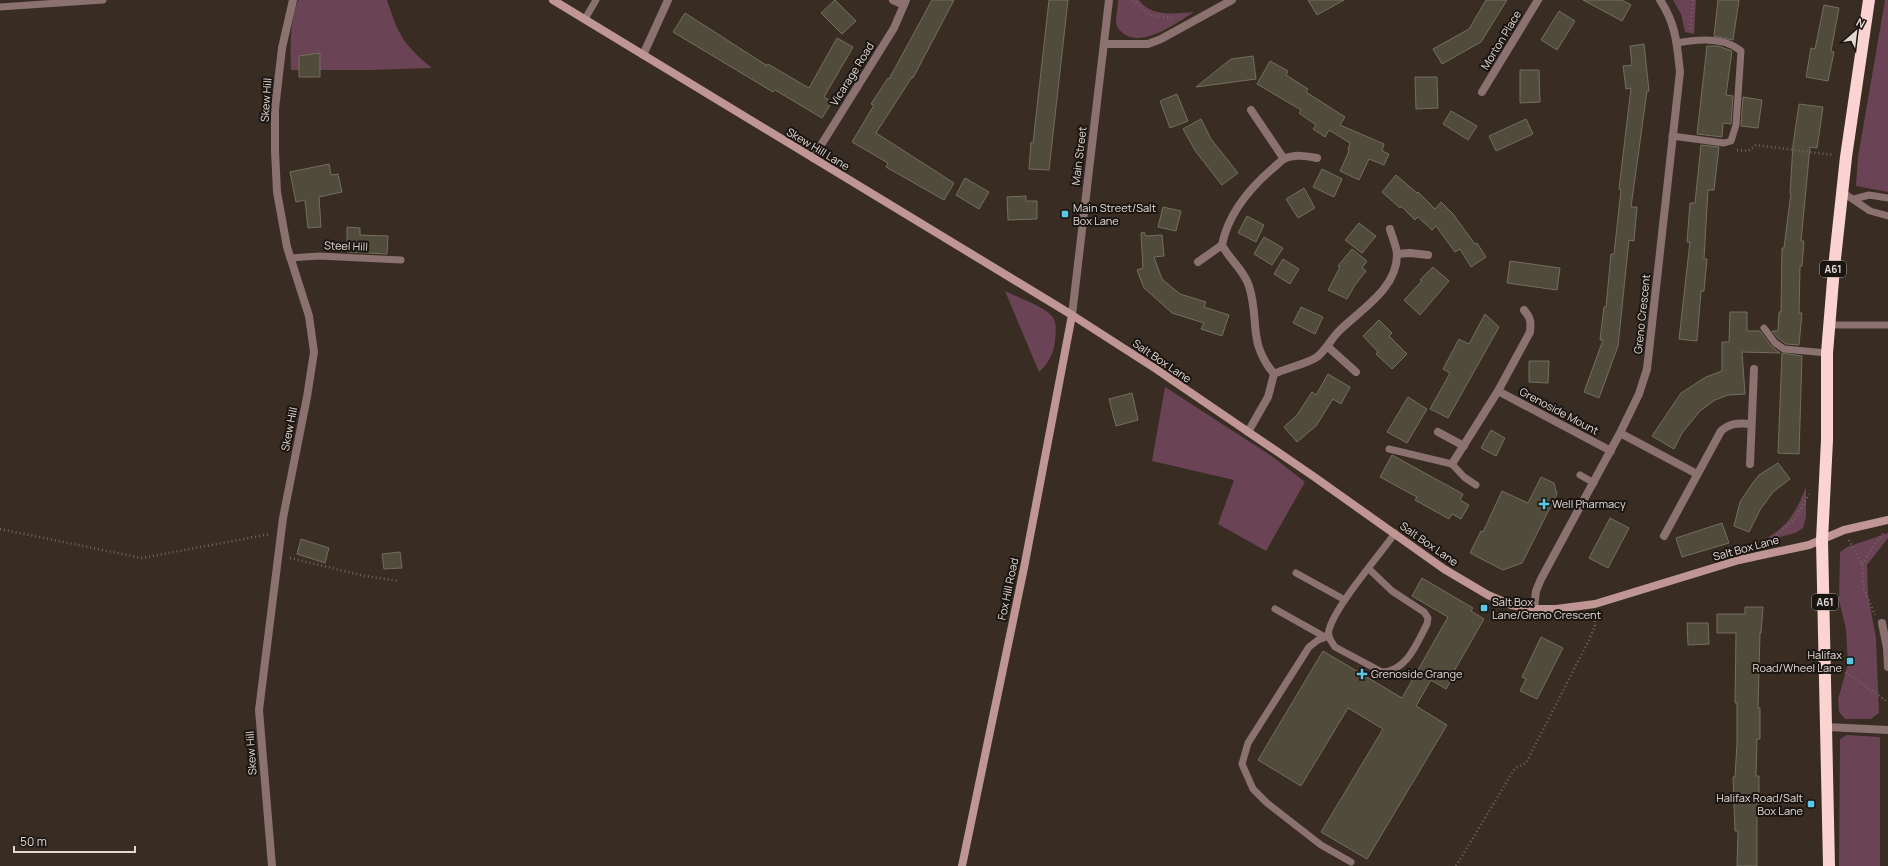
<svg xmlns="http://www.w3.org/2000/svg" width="1888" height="866" font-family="Manrope,sans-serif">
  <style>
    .green { fill: #6a4355 }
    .building { fill: #514b3c; stroke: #746e5f }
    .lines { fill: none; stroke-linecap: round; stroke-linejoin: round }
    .path { stroke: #71665e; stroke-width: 2.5; stroke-dasharray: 1 3; stroke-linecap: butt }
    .lane { stroke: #8b716f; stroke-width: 7 }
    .street { stroke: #8b716f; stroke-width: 8 }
    .secondary { stroke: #bf9693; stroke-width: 8 }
    .highway { stroke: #fbd4d1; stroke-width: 12 }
    .poi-dot { fill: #5bc7e7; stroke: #1b1511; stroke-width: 1.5 }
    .labels { text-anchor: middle; stroke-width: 4; stroke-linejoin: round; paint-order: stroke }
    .shield { fill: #1b1511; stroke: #a69e99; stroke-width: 1 }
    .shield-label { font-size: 10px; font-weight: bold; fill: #e2d9d3 }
    .street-label { font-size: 11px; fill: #e2d9d3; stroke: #1b1511 }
    .poi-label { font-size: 11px; fill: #e2d9d3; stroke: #1b1511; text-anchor: start }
  </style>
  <rect width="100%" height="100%" fill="#382c23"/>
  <!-- green -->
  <path class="green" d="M 298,0 L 387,0 C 399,36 403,44 432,68 L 372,70 L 291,70 C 290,47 290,22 298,0 Z
    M 1118,0 L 1139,0 C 1152,18 1175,13 1194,12 C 1178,22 1143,48 1124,34 C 1120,31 1116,27 1116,22 C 1116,15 1118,7 1118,0 Z
    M 1673,0 L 1696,0 L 1694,34 L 1685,32 L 1681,14 Z
    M 1885,0 L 1888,0 L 1888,192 L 1856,186 L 1858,157 Z
    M 1005,291 C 1017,297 1043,306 1052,316 C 1057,323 1056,331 1055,340 C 1054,353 1049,363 1039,372 Z
    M 1165,387 L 1273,457 L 1305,482 L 1266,551 L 1218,524 L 1234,480 L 1152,461 Z
    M 1806,487 L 1806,517 L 1803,528 L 1795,533 L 1758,543 C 1786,529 1795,515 1806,487 Z
    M 1888,533 L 1888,538 L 1867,565 L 1868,595 L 1876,638 L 1879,713 L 1871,719 L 1845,719 L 1839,712 L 1838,699 L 1848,664 L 1846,629 L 1839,600 L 1840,552 L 1847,547 Z
    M 1847,735 L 1880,737 L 1880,866 L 1839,866 L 1840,739 Z"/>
  <!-- building -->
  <path class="building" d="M 835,0 L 856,21 L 842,34 L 821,13 Z
    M 932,0 L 954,0 L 913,78 L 912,77 L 876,133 L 954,183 L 944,200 L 886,167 L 888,163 L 852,142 L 874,105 L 871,104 L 888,78 L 889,79 Z
    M 1049,0 L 1068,0 L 1049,170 L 1029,169 L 1031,142 L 1033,143 Z
    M 1308,0 L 1344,0 L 1317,15 Z
    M 1486,0 L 1507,0 L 1481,42 L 1442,64 L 1433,49 L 1469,29 Z
    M 1583,0 L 1622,0 L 1631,5 L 1622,21 Z
    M 1718,0 L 1739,0 L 1733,40 L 1714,36 Z
    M 1824,5 L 1839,8 L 1831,51 L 1834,52 L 1828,81 L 1806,77 L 1811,48 L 1815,49 Z
    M 1559,11 L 1575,21 L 1557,50 L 1541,40 Z
    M 685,13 L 766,65 L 765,67 L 768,64 L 809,88 L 837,38 L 853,47 L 824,97 L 832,102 L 822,118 L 775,90 L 773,92 L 673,32 Z
    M 1644,44 L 1649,91 L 1647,91 L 1631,207 L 1637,207 L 1634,241 L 1629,240 L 1618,346 L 1599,398 L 1584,392 L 1603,340 L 1600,340 L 1604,307 L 1606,307 L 1611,254 L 1614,254 L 1621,190 L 1619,189 L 1631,88 L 1626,89 L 1623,66 L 1632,65 L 1630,46 Z
    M 1707,46 L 1718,46 L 1732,51 L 1726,95 L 1733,96 L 1731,124 L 1723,123 L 1722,137 L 1697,134 Z
    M 320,53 L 320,77 L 299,77 L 299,56 Z
    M 1253,56 L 1256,79 L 1196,87 L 1231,59 Z
    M 1270,61 L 1288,71 L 1286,75 L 1308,89 L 1306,92 L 1345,117 L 1340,125 L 1384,144 L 1382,151 L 1389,154 L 1384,165 L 1369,159 L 1359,180 L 1340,171 L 1349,151 L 1348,150 L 1350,143 L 1329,130 L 1325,137 L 1313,129 L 1316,125 L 1299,113 L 1301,110 L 1257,84 Z
    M 1520,70 L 1539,70 L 1540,102 L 1520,103 Z
    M 1415,77 L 1437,77 L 1438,108 L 1416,109 Z
    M 1177,94 L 1188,121 L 1170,128 L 1160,101 Z
    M 1743,97 L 1762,100 L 1758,128 L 1741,126 Z
    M 1799,104 L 1823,107 L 1817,148 L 1810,147 L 1801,241 L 1804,241 L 1802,266 L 1800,266 L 1799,313 L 1802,313 L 1799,345 L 1786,344 L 1779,339 L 1772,331 L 1778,331 L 1779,312 L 1781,312 L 1782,248 L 1784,248 L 1791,193 L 1790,193 L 1793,145 Z
    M 1451,111 L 1477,126 L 1468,140 L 1443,124 Z
    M 1201,119 L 1211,139 L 1238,173 L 1222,185 L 1196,152 L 1183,129 Z
    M 1526,119 L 1533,134 L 1496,151 L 1489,136 Z
    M 1701,145 L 1719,147 L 1714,190 L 1708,190 L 1704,259 L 1707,259 L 1704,291 L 1701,291 L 1697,341 L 1679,339 L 1690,242 L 1687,242 L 1690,203 L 1695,203 Z
    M 329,164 L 331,175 L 338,174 L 342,192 L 319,197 L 321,227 L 308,228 L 305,200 L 296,202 L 290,172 Z
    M 1322,169 L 1342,179 L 1334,197 L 1313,187 Z
    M 1396,175 L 1417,193 L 1418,192 L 1435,209 L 1441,202 L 1453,214 L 1475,244 L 1477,243 L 1486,257 L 1471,267 L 1460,249 L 1455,252 L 1436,226 L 1432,230 L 1418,217 L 1415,220 L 1401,206 L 1400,208 L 1382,192 Z
    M 965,178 L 989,192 L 979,209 L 956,195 Z
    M 1304,188 L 1315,208 L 1298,218 L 1286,199 Z
    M 1026,196 L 1026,201 L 1037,201 L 1037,219 L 1008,220 L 1007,197 Z
    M 1163,207 L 1181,211 L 1176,231 L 1158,227 Z
    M 1247,216 L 1264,225 L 1256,242 L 1238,233 Z
    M 1359,223 L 1376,236 L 1362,253 L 1345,240 Z
    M 347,227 L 360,228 L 360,235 L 388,236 L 387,254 L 347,252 Z
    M 1144,232 L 1146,236 L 1162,235 L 1164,256 L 1154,257 L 1162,279 L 1180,294 L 1206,302 L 1204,307 L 1229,315 L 1222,336 L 1201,329 L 1204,323 L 1172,313 L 1144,288 L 1137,270 L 1143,268 L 1141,233 Z
    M 1264,237 L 1283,248 L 1272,265 L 1254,254 Z
    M 1352,249 L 1367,261 L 1362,268 L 1366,271 L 1355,285 L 1347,299 L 1328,290 L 1340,267 L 1338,266 Z
    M 1283,259 L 1299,269 L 1290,284 L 1274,274 Z
    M 1510,261 L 1560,268 L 1557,290 L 1507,283 Z
    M 1433,267 L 1449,281 L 1420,315 L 1404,300 L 1422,281 L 1420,280 Z
    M 1301,307 L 1323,317 L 1315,334 L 1293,323 Z
    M 1730,312 L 1747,312 L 1747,331 L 1760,331 L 1771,346 L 1780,353 L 1742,352 L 1745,394 L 1728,395 L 1715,400 L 1700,411 L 1682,433 L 1674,449 L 1652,436 L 1681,393 L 1706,377 L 1722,371 L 1722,342 L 1729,342 Z
    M 1485,314 L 1499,327 L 1448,418 L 1430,409 L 1450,373 L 1443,369 L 1459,339 L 1469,344 Z
    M 1379,320 L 1392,333 L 1389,336 L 1407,354 L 1392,369 L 1376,354 L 1378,352 L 1363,336 Z
    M 1782,353 L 1802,356 L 1799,454 L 1778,453 Z
    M 1529,361 L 1549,361 L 1548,383 L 1529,382 Z
    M 1328,374 L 1350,387 L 1341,404 L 1333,399 L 1316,426 L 1297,442 L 1284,427 L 1297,415 L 1312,392 L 1316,395 Z
    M 1132,393 L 1138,420 L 1116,426 L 1109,399 Z
    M 1408,397 L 1427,409 L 1407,443 L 1387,432 Z
    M 1491,430 L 1505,438 L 1496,456 L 1481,448 Z
    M 1392,455 L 1463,494 L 1460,500 L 1469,505 L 1461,519 L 1452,514 L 1449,519 L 1415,500 L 1417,497 L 1380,477 Z
    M 1778,463 L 1790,479 L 1773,492 L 1760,510 L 1749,532 L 1734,526 L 1740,502 L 1752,484 L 1759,475 Z
    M 1541,477 L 1554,483 L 1557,494 L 1522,563 L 1503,570 L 1470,553 L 1481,531 L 1483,532 L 1502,491 L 1528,503 Z
    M 1610,518 L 1629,528 L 1608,568 L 1589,558 Z
    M 1722,523 L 1729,543 L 1682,557 L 1676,538 Z
    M 301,539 L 329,548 L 325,563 L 297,554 Z
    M 400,552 L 402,568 L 384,569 L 382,554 Z
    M 1422,578 L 1473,608 L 1471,611 L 1484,619 L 1453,673 L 1455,674 L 1446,689 L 1431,680 L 1416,706 L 1447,725 L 1367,859 L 1321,832 L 1383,729 L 1348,708 L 1301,786 L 1258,760 L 1323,651 L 1402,698 L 1448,617 L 1412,596 Z
    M 1745,607 L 1763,607 L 1761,633 L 1760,633 L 1758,708 L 1760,708 L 1760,739 L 1757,739 L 1756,776 L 1759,776 L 1759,801 L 1757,801 L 1757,866 L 1737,866 L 1738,831 L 1735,831 L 1733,777 L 1735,777 L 1737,743 L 1737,703 L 1735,703 L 1736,633 L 1717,633 L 1717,614 L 1745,614 Z
    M 1687,623 L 1708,623 L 1709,644 L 1688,645 Z
    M 1541,637 L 1563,648 L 1537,699 L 1520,691 L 1526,679 L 1522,677 Z"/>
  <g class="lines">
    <!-- path -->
    <path class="path" d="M 1133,0 L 1150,15 L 1174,18
      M 1690,29 L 1693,0
      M 1737,150 L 1748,151 L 1756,145 L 1833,155
      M 0,529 L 142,558 L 270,534
      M 1771,540 L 1796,518 L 1809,494
      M 1849,540 L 1862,564 L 1864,589 L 1875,615
      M 290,558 L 365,576 L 399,581
      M 1862,564 L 1883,533
      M 1839,668 L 1888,702
      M 1456,866 L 1515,768 L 1526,763 L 1589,640 L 1595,626 L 1595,615"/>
    <!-- lane -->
    <path class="lane" d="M 0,7 L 103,0
      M 585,19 L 596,0
      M 1672,136 L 1724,143 L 1731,141 L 1736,125 L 1741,51 C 1725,37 1697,39 1677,43
      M 1842,192 L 1870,211 L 1888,216
      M 1854,199 L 1869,195 L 1888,198
      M 290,258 L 319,256 L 401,260
      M 1829,325 L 1888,325
      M 1764,328 L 1775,343 L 1784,349 L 1827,353
      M 1389,449 L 1452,464 L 1464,477 L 1476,485
      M 1580,475 L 1594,483
      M 1369,569 L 1392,591 L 1424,612 L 1428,618 L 1427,624 C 1417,643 1407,671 1382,672 L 1335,647 C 1332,642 1327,637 1329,630 C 1335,606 1379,556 1395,533
      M 1296,573 L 1345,600
      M 1275,609 L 1325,637
      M 1329,636 L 1318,640 L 1309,647 L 1248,743 L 1242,764 L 1253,789 L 1267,803 L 1321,845 L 1351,862"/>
    <!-- street -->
    <path class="street" d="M 893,0 L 904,5
      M 1104,44 L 1148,44 L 1161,39 L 1232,0
      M 643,55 L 668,0
      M 1482,92 L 1538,0
      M 1251,110 L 1284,159
      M 813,158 L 894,28 L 906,0
      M 1397,254 L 1410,253 L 1428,255
      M 1198,262 L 1222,245
      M 1072,315 L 1109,0
      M 1327,346 L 1356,372
      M 1274,374 C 1286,368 1307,364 1317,357 C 1326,350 1331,339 1339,331 C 1360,310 1397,289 1397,255 C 1397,247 1392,237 1390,229
      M 1498,391 L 1611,451
      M 1248,432 L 1268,397 L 1274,374 C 1247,341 1260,321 1249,286 C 1244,270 1229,259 1222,245 C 1228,214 1249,189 1272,169 C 1276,166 1280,161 1284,159 C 1294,154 1306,156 1317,158
      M 1438,432 L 1464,446
      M 1620,433 L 1697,474
      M 1452,464 L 1498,391 L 1530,332 C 1531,322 1531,318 1524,310
      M 1750,464 L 1754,369
      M 1664,536 L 1721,431 C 1730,423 1738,423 1751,424
      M 1534,609 L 1536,591 L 1541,579 L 1620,433 L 1639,394 L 1647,369 L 1680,72 C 1677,44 1676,24 1660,0
      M 1882,623 L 1887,648 L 1888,667
      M 1827,727 L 1888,730
      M 272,866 L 259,710 L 283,518 L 307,397 L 314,352 L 309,316 L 287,247 L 277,192 L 275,151 L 275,109 L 282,48 L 293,0"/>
    <!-- secondary -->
    <path class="secondary" d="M 553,0 L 1072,315 L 1156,369 L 1313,476 L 1444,569 L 1488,595 L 1511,605 L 1534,609 L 1556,609 L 1595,604 L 1739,560 L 1809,545 L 1844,530 L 1888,520
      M 962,866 L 1024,568 L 1072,315"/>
    <!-- highway -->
    <path class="highway" d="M 1829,866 L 1822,540 L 1827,440 L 1827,353 L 1834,268 L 1846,157 L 1869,0"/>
  </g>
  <!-- markers -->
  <g class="poi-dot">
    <rect x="1061" y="210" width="8" height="8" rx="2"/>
    <path d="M1542 498h4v4h4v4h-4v4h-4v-4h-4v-4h4z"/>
    <rect x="1480" y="604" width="8" height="8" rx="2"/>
    <rect x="1846" y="657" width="8" height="8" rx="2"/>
    <path d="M1360 668h4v4h4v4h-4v4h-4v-4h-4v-4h4z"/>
    <rect x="1807" y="800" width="8" height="8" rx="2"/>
  </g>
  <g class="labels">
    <!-- shield labels -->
    <g class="shield">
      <rect x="1820" y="261" width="26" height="16" rx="3"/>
      <rect x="1812" y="594" width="26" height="16" rx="3"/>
    </g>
    <g class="shield-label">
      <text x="1833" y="273">A61</text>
      <text x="1825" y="606">A61</text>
    </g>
    <!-- street labels -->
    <g class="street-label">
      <text transform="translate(1501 40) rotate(-59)" y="4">Morton Place</text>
      <text transform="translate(852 74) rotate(-58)" y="4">Vicarage Road</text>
      <text transform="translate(266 100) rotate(-86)" y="4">Skew Hill</text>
      <text transform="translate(818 149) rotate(31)" y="4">Skew Hill Lane</text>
      <text transform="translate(1079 156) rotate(-83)" y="4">Main Street</text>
      <text transform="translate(346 246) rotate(2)" y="4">Steel Hill</text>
      <text transform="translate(1642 314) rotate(-84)" y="4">Greno Crescent</text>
      <text transform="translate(1162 361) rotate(34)" y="4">Salt Box Lane</text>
      <text transform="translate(1559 411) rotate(28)" y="4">Grenoside Mount</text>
      <text transform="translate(289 429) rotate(-79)" y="4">Skew Hill</text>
      <text transform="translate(1429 544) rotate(35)" y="4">Salt Box Lane</text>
      <text transform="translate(1746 548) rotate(-15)" y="4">Salt Box Lane</text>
      <text transform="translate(1008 589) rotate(-78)" y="4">Fox Hill Road</text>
      <text transform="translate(251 753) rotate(-94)" y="4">Skew Hill</text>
    </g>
    <!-- poi labels -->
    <g class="poi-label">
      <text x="1073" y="212">Main Street/Salt<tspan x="1073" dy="13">Box Lane</tspan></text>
      <text x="1552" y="508">Well Pharmacy</text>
      <text x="1492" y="606">Salt Box<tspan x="1492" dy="13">Lane/Greno Crescent</tspan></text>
      <text x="1842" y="659" text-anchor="end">Halifax<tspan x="1842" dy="13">Road/Wheel Lane</tspan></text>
      <text x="1371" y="678">Grenoside Grange</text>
      <text x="1803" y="802" text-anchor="end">Halifax Road/Salt<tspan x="1803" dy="13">Box Lane</tspan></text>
    </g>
  </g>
  <!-- north arrow -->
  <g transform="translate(1856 32) rotate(28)" stroke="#1b1511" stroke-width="3" paint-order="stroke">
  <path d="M0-3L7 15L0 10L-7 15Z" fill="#e2d9d3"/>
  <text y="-6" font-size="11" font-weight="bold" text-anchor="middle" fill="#e2d9d3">N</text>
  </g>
  <!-- scale -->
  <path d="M14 846v6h121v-6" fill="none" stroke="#e2d9d3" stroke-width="2"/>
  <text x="20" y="846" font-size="12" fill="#e2d9d3" stroke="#1b1511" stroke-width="3" paint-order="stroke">50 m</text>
</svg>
